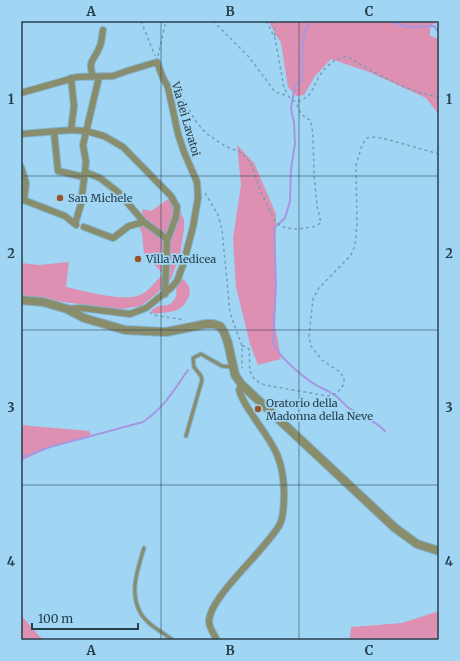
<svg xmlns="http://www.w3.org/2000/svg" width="460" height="661" font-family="Merriweather,serif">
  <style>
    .green { fill: #dd90b2 }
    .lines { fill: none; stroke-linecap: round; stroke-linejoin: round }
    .stream { stroke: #a597e0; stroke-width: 2 }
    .service-casing { stroke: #83b2cb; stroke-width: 5 }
    .minor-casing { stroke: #83b2cb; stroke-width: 8 }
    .tertiary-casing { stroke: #83b2cb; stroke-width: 10 }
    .path { stroke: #759fb7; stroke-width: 1.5; stroke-dasharray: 3 3; stroke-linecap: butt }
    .service { stroke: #8a8d6c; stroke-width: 3 }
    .minor { stroke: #8a8d6c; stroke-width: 6 }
    .tertiary { stroke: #8a8d6c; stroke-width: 8 }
    .grid { fill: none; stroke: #293f4b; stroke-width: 1; stroke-opacity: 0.55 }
    .poi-dot { fill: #985426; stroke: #a0d6f4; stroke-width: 1.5 }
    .labels { text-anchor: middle; stroke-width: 3.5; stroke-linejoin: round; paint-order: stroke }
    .street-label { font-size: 11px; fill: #293f4b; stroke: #a0d6f4 }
    .poi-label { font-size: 11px; fill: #293f4b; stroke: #a0d6f4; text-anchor: start }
    .neatline { fill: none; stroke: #293f4b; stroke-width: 1.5 }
    .grid-label { font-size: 13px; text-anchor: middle; font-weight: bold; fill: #293f4b }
  </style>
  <rect width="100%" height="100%" fill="#a0d6f4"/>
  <!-- green -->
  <path class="green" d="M 268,21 L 439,21 L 430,26 L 430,36 L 439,39 L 439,115 L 426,98 L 369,72 L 331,59 L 315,76 L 304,95 L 296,96 L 288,87 L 281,43 Z
    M 237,145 L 254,163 L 276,214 L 275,325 L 281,359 L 258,365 L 250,344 L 236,287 L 233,238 L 241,185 Z
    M 174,195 L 184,220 L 184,230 L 180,254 L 171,279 L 156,294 L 141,306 L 121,309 L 21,297 L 21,263 L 39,265 L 69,262 L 66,287 C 84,291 123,302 140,295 C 147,293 157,280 163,274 L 144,254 L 142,233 L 137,223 L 143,216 L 142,209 L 151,211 Z
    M 181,277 C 187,283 192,287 189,296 C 182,314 171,311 154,314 L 151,311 C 153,309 157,306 160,306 C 162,305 164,306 167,305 C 173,304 178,296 176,289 Z
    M 21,425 L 89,431 L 91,436 L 48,448 L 21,461 Z
    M 439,611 L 439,640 L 350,640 L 351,627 L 402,623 Z
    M 21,615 L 40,637 L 46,640 L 21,640 Z"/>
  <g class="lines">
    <!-- stream -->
    <path class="stream" d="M 310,21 L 305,31 L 303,43 L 302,62 L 303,72 L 301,82 L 295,85 L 291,109 L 294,122 L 295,144 L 291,169 L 290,201 L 285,218 L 274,228 L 276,286 L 273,342 C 277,356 303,377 316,385 C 321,388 327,390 333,394 C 339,397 343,404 349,408 C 361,416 375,420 385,431
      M 389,21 L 408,27 L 434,26 L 439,32
      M 21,458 L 50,447 L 143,422 C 165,407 173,391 188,370"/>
    <!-- service casing -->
    <g class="service-casing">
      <path id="service" d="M 186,436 L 202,380 L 201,376 L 194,367 L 193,358 L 201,354 L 222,366 L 232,367
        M 144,548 C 138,568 129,592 140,612 C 146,624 162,632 173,640"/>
    </g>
    <!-- minor casing -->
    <g class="minor-casing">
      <path id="minor" d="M 93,76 C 87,60 95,60 100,46 C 102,41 102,35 103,30
        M 71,78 L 74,106 L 71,130
        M 21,93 L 77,77 L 113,76 L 127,71 L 157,62 L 163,78 L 168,87 L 178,134 L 184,152 L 197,182 L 198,198 L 193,227 L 183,265 L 177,281 L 171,288 L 146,308 L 130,314 L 82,308 L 67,309
        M 54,132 L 58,171 L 84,177
        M 21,134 L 71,130 L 86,131 L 104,136 L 123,147 L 171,196 L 177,207 L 176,217 L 167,241 L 165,294
        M 21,167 L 26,183 L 24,200
        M 85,172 L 100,178 L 118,192 L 144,222
        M 21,199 L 65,216 L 76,225
        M 75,224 L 81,204 L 86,162 L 83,145 L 99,77
        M 84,227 L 113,238 L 129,226 L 144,222 L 163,236 L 167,241
        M 217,640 C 214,635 209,627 209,621 C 210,596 266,550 280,524 C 284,515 284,503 284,494 C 284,461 275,447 257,422 C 250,411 243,403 239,390 L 242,385"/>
    </g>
    <!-- tertiary casing -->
    <g class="tertiary-casing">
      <path id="tertiary" d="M 21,300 L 43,302 L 67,309 L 84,318 L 125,330 L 166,332 L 206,324 L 213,324 L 220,326 L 224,332 L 228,343 L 235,375 L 242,385 L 395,528 L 417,544 L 439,551"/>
    </g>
    <!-- path -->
    <path class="path" d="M 141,21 L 155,56
      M 213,21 L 249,57 L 275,92 L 288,96 L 291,99 L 296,102 C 299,101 303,100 305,98 C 311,95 313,88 316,82 C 323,69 332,59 347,56 C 371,72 411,93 439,97
      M 266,21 L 275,38 L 284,88 L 288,95
      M 274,21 L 275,36
      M 158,56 L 166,21
      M 174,84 L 197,123 L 207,134 L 225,146 L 242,153 L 251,164 L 261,192 L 276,223 L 286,228 L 297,229 L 313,227 L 321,223 L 317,206 L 314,174 L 313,136 L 311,121 L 301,114 L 296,102
      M 205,193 L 218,215 L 222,230 L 230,313 L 242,346 L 242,368
      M 150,312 L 153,315 L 185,320
      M 242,346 L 244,346 L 249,349 C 251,368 245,377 265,385 L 327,396 C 336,395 339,391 344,384 L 344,378 L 340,372 L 322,360 L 311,346 L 309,336 L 313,299 L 319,288 L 351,255 L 355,245 L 357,224 L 356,165 L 362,145 L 367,138 L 372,137 L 382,138 L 439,154"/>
    <!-- service -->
    <use href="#service" class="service"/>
    <!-- minor -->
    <use href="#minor" class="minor"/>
    <!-- tertiary -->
    <use href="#tertiary" class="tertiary"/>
  </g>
  <!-- grid -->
  <path class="grid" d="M 161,21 L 161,640M 299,21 L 299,640M 21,176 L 439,176M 21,330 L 439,330M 21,485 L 439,485"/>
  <!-- markers -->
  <g class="poi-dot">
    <circle cx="60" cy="198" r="4"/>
    <circle cx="138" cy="259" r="4"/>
    <circle cx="258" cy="409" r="4"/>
  </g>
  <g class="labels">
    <!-- street labels -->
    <g class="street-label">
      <text transform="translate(186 119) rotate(74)" y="4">Via dei Lavatoi</text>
    </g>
    <!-- poi labels -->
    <g class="poi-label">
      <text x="68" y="202">San Michele</text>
      <text x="146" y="263">Villa Medicea</text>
      <text x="266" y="407">Oratorio della<tspan x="266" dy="13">Madonna della Neve</tspan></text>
    </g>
  </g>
  <!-- border -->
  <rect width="460" height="661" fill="none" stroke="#a0d6f4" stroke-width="44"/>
  <!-- scale -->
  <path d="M32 623v6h106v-6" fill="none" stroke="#293f4b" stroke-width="2"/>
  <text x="38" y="623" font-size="12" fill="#293f4b" stroke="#a0d6f4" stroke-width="3" paint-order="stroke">100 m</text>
  <rect x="22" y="22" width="416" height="617" class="neatline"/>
  <g class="grid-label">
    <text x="91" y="16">A</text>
    <text x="230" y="16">B</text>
    <text x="369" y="16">C</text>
    <text x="11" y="104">1</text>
    <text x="449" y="104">1</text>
    <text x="11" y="258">2</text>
    <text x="449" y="258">2</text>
    <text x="11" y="412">3</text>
    <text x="449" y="412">3</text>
    <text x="11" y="566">4</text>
    <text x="449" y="566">4</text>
    <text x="91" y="655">A</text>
    <text x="230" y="655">B</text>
    <text x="369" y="655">C</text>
  </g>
</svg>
